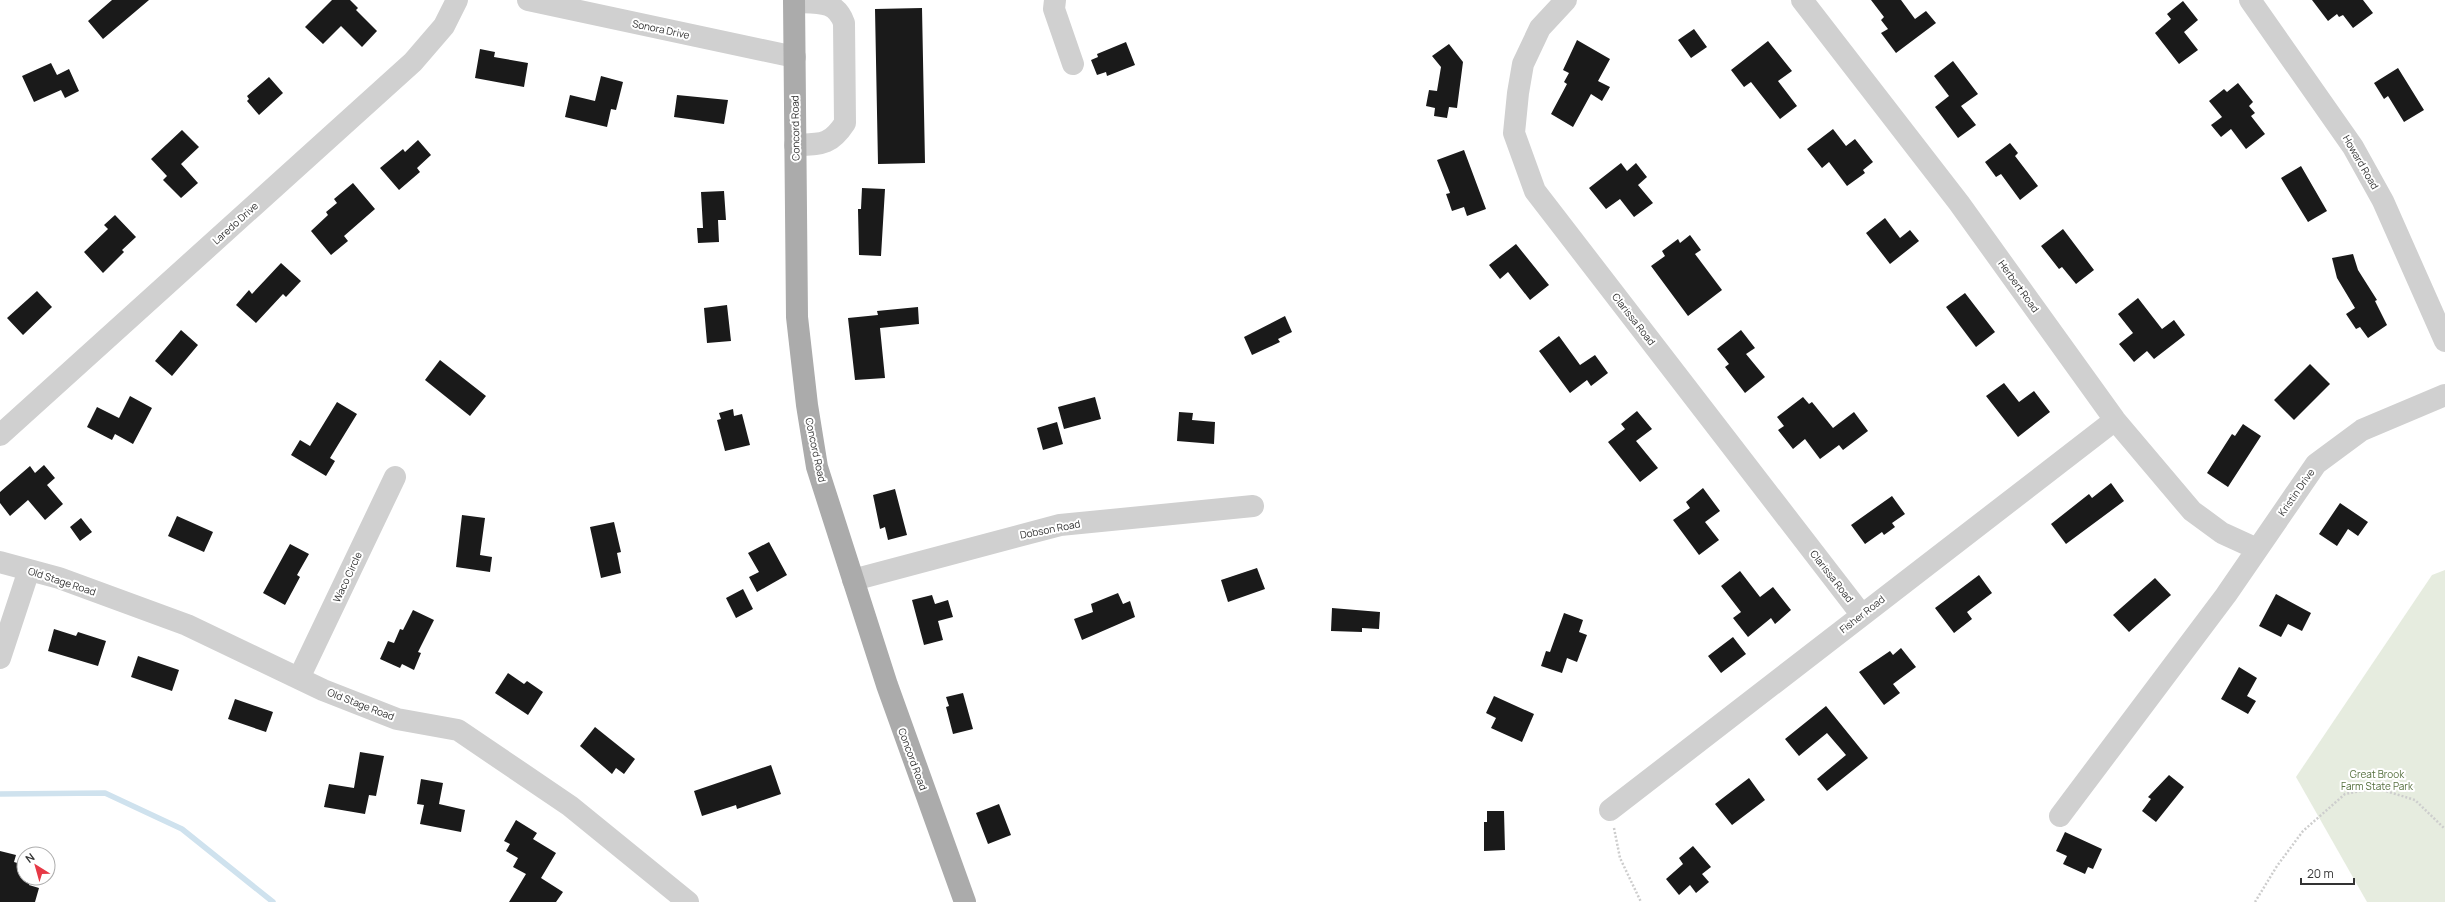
<svg xmlns="http://www.w3.org/2000/svg" width="2445" height="902" font-family="Manrope,sans-serif">
  <style>
    .green { fill: #e6ecdf }
    .lines { fill: none; stroke-linecap: round; stroke-linejoin: round }
    .stream { stroke: #cfe2ee; stroke-width: 5.5 }
    .building { fill: #1a1a1a }
    .path { stroke: #cdcdcd; stroke-width: 2.5; stroke-dasharray: 2 2; stroke-linecap: butt }
    .minor { stroke: #d0d0d0; stroke-width: 22 }
    .major { stroke: #ababab; stroke-width: 22 }
    .labels { text-anchor: middle; stroke-width: 4; stroke-linejoin: round; paint-order: stroke }
    .street-label { font-size: 10px; fill: #333; stroke: #fff }
    .park-label { font-size: 10px; fill: #56703f; stroke: #fff }
  </style>
  <rect width="100%" height="100%" fill="#fff"/>
  <!-- green -->
  <path class="green" d="M 2445,570 L 2445,902 L 2367,902 L 2296,777 L 2432,575 Z"/>
  <g class="lines">
    <!-- stream -->
    <path class="stream" d="M 0,794 L 105,793 L 182,829 L 273,902"/>
  </g>
  <!-- building -->
  <path class="building" d="M 112,0 L 149,0 L 103,39 L 88,21 Z
    M 332,0 L 350,0 L 358,8 L 356,10 L 377,31 L 362,47 L 341,26 L 323,44 L 305,27 Z
    M 1871,0 L 1901,0 L 1915,19 L 1926,11 L 1936,23 L 1896,53 L 1881,33 L 1888,29 L 1881,20 L 1884,17 Z
    M 2312,0 L 2363,0 L 2373,13 L 2353,28 L 2343,15 L 2339,17 L 2337,14 L 2328,21 Z
    M 2183,1 L 2198,20 L 2184,32 L 2198,50 L 2179,64 L 2155,33 L 2171,19 L 2167,14 Z
    M 922,8 L 925,163 L 878,164 L 875,9 Z
    M 1694,29 L 1707,47 L 1691,58 L 1678,40 Z
    M 1577,40 L 1610,59 L 1598,81 L 1610,87 L 1602,101 L 1591,94 L 1573,127 L 1551,114 L 1567,84 L 1564,82 L 1569,73 L 1563,70 Z
    M 1768,41 L 1792,71 L 1778,81 L 1797,106 L 1780,119 L 1751,82 L 1744,87 L 1731,70 Z
    M 1126,42 L 1135,65 L 1107,76 L 1106,72 L 1097,75 L 1091,60 L 1098,57 L 1097,54 Z
    M 1449,44 L 1463,62 L 1457,108 L 1449,107 L 1447,118 L 1434,116 L 1435,108 L 1426,106 L 1429,90 L 1437,91 L 1441,67 L 1432,56 Z
    M 480,49 L 495,52 L 494,57 L 528,63 L 524,87 L 475,78 Z
    M 1953,61 L 1978,94 L 1961,106 L 1976,125 L 1958,138 L 1935,107 L 1949,96 L 1934,76 Z
    M 51,63 L 57,75 L 69,69 L 79,91 L 65,98 L 61,90 L 34,102 L 22,76 Z
    M 2398,68 L 2424,110 L 2404,122 L 2388,96 L 2384,99 L 2374,83 Z
    M 601,76 L 623,82 L 616,110 L 611,109 L 607,127 L 565,117 L 570,95 L 595,101 Z
    M 269,77 L 283,93 L 259,115 L 247,101 L 249,99 L 247,96 Z
    M 2238,83 L 2253,102 L 2249,106 L 2255,113 L 2251,116 L 2265,134 L 2246,149 L 2231,129 L 2221,137 L 2211,125 L 2222,117 L 2209,101 L 2224,89 L 2227,92 Z
    M 677,95 L 728,100 L 724,124 L 674,117 Z
    M 1833,129 L 1846,146 L 1855,139 L 1873,162 L 1863,170 L 1865,173 L 1847,186 L 1829,162 L 1822,168 L 1807,149 Z
    M 182,130 L 199,147 L 181,164 L 198,183 L 181,198 L 163,180 L 167,176 L 151,159 Z
    M 418,140 L 431,155 L 417,168 L 420,172 L 399,190 L 380,168 L 403,149 L 405,152 Z
    M 2010,143 L 2018,153 L 2015,156 L 2038,186 L 2020,200 L 2001,174 L 1996,177 L 1985,162 Z
    M 1464,150 L 1486,209 L 1467,216 L 1464,207 L 1452,211 L 1446,194 L 1450,193 L 1437,160 Z
    M 1621,163 L 1627,171 L 1636,163 L 1647,177 L 1638,185 L 1653,203 L 1634,217 L 1620,199 L 1606,209 L 1589,188 Z
    M 2301,166 L 2327,211 L 2308,222 L 2281,178 Z
    M 353,183 L 375,209 L 344,236 L 348,241 L 331,255 L 311,231 L 328,215 L 326,212 L 337,203 L 334,199 Z
    M 862,188 L 885,189 L 881,256 L 859,255 L 858,209 L 861,209 Z
    M 724,191 L 726,220 L 718,220 L 719,242 L 698,243 L 697,228 L 703,228 L 701,192 Z
    M 115,215 L 136,237 L 122,250 L 124,252 L 103,273 L 84,252 L 108,229 L 104,225 Z
    M 1885,218 L 1900,238 L 1910,230 L 1919,241 L 1890,264 L 1866,233 Z
    M 2063,229 L 2094,270 L 2076,284 L 2062,267 L 2059,269 L 2041,246 Z
    M 1690,235 L 1701,250 L 1695,254 L 1722,290 L 1688,316 L 1651,266 L 1665,256 L 1662,251 L 1678,239 L 1680,243 Z
    M 1516,244 L 1549,285 L 1530,300 L 1508,272 L 1500,279 L 1489,265 Z
    M 2353,254 L 2358,270 L 2377,300 L 2375,301 L 2387,325 L 2368,338 L 2360,327 L 2356,329 L 2346,314 L 2355,308 L 2337,278 L 2332,258 Z
    M 281,263 L 301,281 L 286,297 L 283,294 L 256,323 L 236,305 L 249,290 L 252,294 Z
    M 37,291 L 52,307 L 23,335 L 7,318 Z
    M 1965,293 L 1995,332 L 1976,347 L 1946,307 Z
    M 2138,298 L 2162,329 L 2174,320 L 2185,335 L 2154,359 L 2147,351 L 2134,362 L 2119,344 L 2133,333 L 2118,314 Z
    M 727,305 L 731,341 L 707,343 L 704,308 Z
    M 918,307 L 919,324 L 880,328 L 885,378 L 855,380 L 848,318 L 878,315 L 877,311 Z
    M 1285,316 L 1292,332 L 1278,339 L 1280,342 L 1252,355 L 1244,337 Z
    M 181,330 L 198,345 L 172,376 L 155,361 Z
    M 1741,330 L 1755,348 L 1746,354 L 1765,377 L 1745,393 L 1725,367 L 1729,364 L 1717,349 Z
    M 1559,336 L 1580,365 L 1595,355 L 1608,373 L 1591,386 L 1587,380 L 1570,393 L 1539,351 Z
    M 440,360 L 486,396 L 470,416 L 425,380 Z
    M 2310,364 L 2330,384 L 2294,420 L 2274,400 Z
    M 2004,383 L 2019,402 L 2034,391 L 2050,412 L 2018,437 L 1986,396 Z
    M 130,396 L 152,408 L 133,444 L 115,434 L 112,440 L 87,427 L 97,407 L 119,418 Z
    M 1095,397 L 1101,419 L 1064,429 L 1058,407 Z
    M 1803,397 L 1809,404 L 1812,402 L 1833,428 L 1854,412 L 1868,431 L 1843,450 L 1839,445 L 1820,459 L 1805,439 L 1793,449 L 1778,430 L 1784,426 L 1777,417 Z
    M 337,402 L 357,414 L 330,458 L 335,461 L 326,476 L 291,455 L 300,440 L 310,446 Z
    M 733,409 L 734,416 L 742,414 L 750,445 L 725,451 L 717,420 L 721,419 L 719,413 Z
    M 1637,411 L 1652,429 L 1636,441 L 1658,468 L 1640,482 L 1608,442 L 1625,429 L 1621,424 Z
    M 1179,412 L 1193,413 L 1192,420 L 1215,422 L 1214,444 L 1177,441 Z
    M 1057,422 L 1063,444 L 1043,450 L 1037,428 Z
    M 2243,424 L 2261,436 L 2228,487 L 2207,473 L 2232,434 L 2235,436 Z
    M 44,465 L 55,478 L 47,485 L 63,504 L 45,520 L 28,500 L 10,516 L 0,503 L 0,492 L 30,466 L 35,473 Z
    M 2111,483 L 2124,501 L 2066,544 L 2051,524 L 2089,494 L 2092,498 Z
    M 1703,488 L 1720,511 L 1705,522 L 1719,540 L 1699,555 L 1673,520 L 1690,508 L 1686,502 Z
    M 895,489 L 907,535 L 888,540 L 885,527 L 880,529 L 873,495 Z
    M 1892,496 L 1905,514 L 1892,523 L 1895,527 L 1884,535 L 1882,532 L 1865,544 L 1851,525 Z
    M 2340,503 L 2368,522 L 2358,536 L 2348,529 L 2337,546 L 2319,534 Z
    M 462,515 L 485,518 L 480,555 L 492,557 L 490,572 L 456,567 Z
    M 177,516 L 213,532 L 204,552 L 168,536 Z
    M 81,518 L 92,532 L 80,541 L 70,527 Z
    M 614,522 L 621,552 L 617,553 L 621,573 L 601,578 L 590,527 Z
    M 769,542 L 787,575 L 757,592 L 749,577 L 759,572 L 748,553 Z
    M 290,544 L 309,554 L 297,575 L 300,577 L 285,605 L 263,593 Z
    M 1257,568 L 1265,589 L 1228,602 L 1221,580 Z
    M 1740,571 L 1760,597 L 1773,587 L 1791,610 L 1775,624 L 1771,618 L 1748,637 L 1733,618 L 1741,612 L 1721,586 Z
    M 1979,575 L 1992,593 L 1967,612 L 1972,619 L 1954,633 L 1935,608 Z
    M 2155,578 L 2171,595 L 2129,632 L 2113,615 Z
    M 743,589 L 753,609 L 736,618 L 726,598 Z
    M 1118,593 L 1123,604 L 1130,601 L 1135,617 L 1082,640 L 1074,619 L 1093,612 L 1091,604 Z
    M 2276,594 L 2311,613 L 2302,631 L 2288,624 L 2281,637 L 2259,626 Z
    M 932,595 L 935,604 L 948,600 L 953,617 L 938,621 L 943,640 L 924,645 L 912,600 Z
    M 1332,608 L 1380,612 L 1379,629 L 1362,628 L 1362,632 L 1331,631 Z
    M 413,610 L 434,620 L 418,652 L 421,653 L 414,670 L 402,664 L 400,668 L 380,659 L 388,641 L 394,643 L 400,629 L 403,630 Z
    M 1564,613 L 1583,620 L 1579,632 L 1587,635 L 1577,662 L 1567,658 L 1562,673 L 1541,666 L 1546,651 L 1550,652 Z
    M 54,629 L 76,636 L 78,632 L 106,641 L 98,666 L 48,651 Z
    M 1733,637 L 1746,654 L 1721,673 L 1708,656 Z
    M 1901,648 L 1916,667 L 1893,684 L 1900,693 L 1884,705 L 1859,672 L 1890,651 L 1893,655 Z
    M 138,656 L 179,670 L 172,691 L 131,677 Z
    M 2239,667 L 2257,678 L 2247,696 L 2256,701 L 2248,714 L 2221,699 Z
    M 508,673 L 524,684 L 527,681 L 543,692 L 528,715 L 495,693 Z
    M 963,693 L 973,729 L 953,734 L 946,707 L 949,706 L 946,697 Z
    M 1494,696 L 1534,714 L 1522,742 L 1491,728 L 1496,718 L 1486,713 Z
    M 235,699 L 273,712 L 266,732 L 228,719 Z
    M 1826,706 L 1868,758 L 1827,791 L 1817,779 L 1846,755 L 1827,733 L 1799,756 L 1785,739 Z
    M 595,727 L 635,759 L 624,774 L 616,768 L 612,774 L 580,746 Z
    M 360,752 L 384,756 L 376,796 L 369,795 L 365,814 L 324,807 L 329,784 L 354,788 Z
    M 771,765 L 781,794 L 737,809 L 736,805 L 702,816 L 694,791 Z
    M 2169,775 L 2184,787 L 2156,822 L 2142,811 L 2151,799 L 2148,797 Z
    M 1749,778 L 1765,800 L 1732,825 L 1715,804 Z
    M 421,779 L 443,783 L 439,804 L 465,810 L 461,832 L 420,824 L 424,805 L 417,804 Z
    M 999,804 L 1011,835 L 988,844 L 976,813 Z
    M 1487,811 L 1504,811 L 1505,850 L 1484,851 L 1484,822 L 1487,822 Z
    M 516,820 L 537,833 L 533,839 L 556,853 L 541,878 L 563,892 L 556,902 L 509,902 L 526,874 L 513,867 L 518,858 L 506,851 L 510,844 L 504,841 Z
    M 2065,832 L 2102,849 L 2093,869 L 2088,867 L 2085,874 L 2063,864 L 2067,856 L 2056,851 Z
    M 1693,846 L 1711,867 L 1702,874 L 1709,882 L 1696,893 L 1690,885 L 1679,895 L 1666,879 L 1683,864 L 1679,858 Z
    M 0,851 L 16,855 L 14,862 L 24,865 L 24,878 L 31,878 L 29,885 L 39,888 L 35,902 L 0,902 Z"/>
  <g class="lines">
    <!-- path -->
    <path class="path" d="M 1614,828 L 1620,858 L 1641,902
      M 2255,902 L 2277,866 L 2303,831 L 2345,794 L 2376,788 L 2415,800 L 2445,829"/>
    <!-- minor -->
    <path class="minor" d="M 528,0 L 795,57
      M 1055,0 L 1054,9 L 1073,64
      M 1566,0 L 1540,28 L 1523,64 L 1518,93 L 1514,133 L 1535,191 L 1861,614
      M 1802,0 L 1959,203 L 2115,420 L 2192,511 L 2222,533 L 2257,549
      M 2250,0 L 2353,147 L 2383,201 L 2445,341
      M 794,2 C 819,3 836,0 844,23 L 845,123 C 830,146 821,144 795,145
      M 0,435 L 413,62 L 444,26 L 457,0
      M 0,562 L 59,578 L 187,625 L 323,690 L 397,719 L 458,730 L 570,806 L 688,902
      M 853,580 L 1060,525 L 1253,506
      M 0,658 L 29,570
      M 299,678 L 395,477
      M 1610,810 L 2115,420
      M 2060,816 L 2226,595 L 2316,464 L 2362,430 L 2445,395"/>
    <!-- major -->
    <path class="major" d="M 794,0 L 797,317 L 807,405 L 817,467 L 887,685 L 965,902"/>
  </g>
  <g class="labels">
    <!-- street labels -->
    <g class="street-label">
      <text transform="translate(661 29) rotate(12)" y="4">Sonora Drive</text>
      <text transform="translate(795 128) rotate(-91)" y="4">Concord Road</text>
      <text transform="translate(2361 162) rotate(60)" y="4">Howard Road</text>
      <text transform="translate(235 223) rotate(-42)" y="4">Laredo Drive</text>
      <text transform="translate(2019 286) rotate(54)" y="4">Herbert Road</text>
      <text transform="translate(1634 319) rotate(52)" y="4">Clarissa Road</text>
      <text transform="translate(816 450) rotate(78)" y="4">Concord Road</text>
      <text transform="translate(2296 492) rotate(-55)" y="4">Kristin Drive</text>
      <text transform="translate(1050 529) rotate(-11)" y="4">Dobson Road</text>
      <text transform="translate(1832 576) rotate(52)" y="4">Clarissa Road</text>
      <text transform="translate(347 577) rotate(-65)" y="4">Waco Circle</text>
      <text transform="translate(62 581) rotate(18)" y="4">Old Stage Road</text>
      <text transform="translate(1862 614) rotate(-38)" y="4">Fisher Road</text>
      <text transform="translate(361 704) rotate(21)" y="4">Old Stage Road</text>
      <text transform="translate(913 759) rotate(70)" y="4">Concord Road</text>
    </g>
    <!-- park labels -->
    <g class="park-label">
      <text x="2377" y="778">Great Brook<tspan x="2377" dy="12">Farm State Park</tspan></text>
    </g>
  </g>
  <!-- north arrow -->
  <g transform="translate(36 866) rotate(323)"><circle r="19" fill="#ffffff" stroke="#adadad"/>
  <path d="M0-3L7 15L0 10L-7 15Z" fill="#e63946"/>
  <text y="-6" font-size="11" font-weight="bold" text-anchor="middle" fill="#333333">N</text>
  </g>
  <!-- scale -->
  <path d="M2301 878v6h53v-6" fill="none" stroke="#333333" stroke-width="2"/>
  <text x="2307" y="878" font-size="12" fill="#333333" stroke="#ffffff" stroke-width="3" paint-order="stroke">20 m</text>
</svg>
